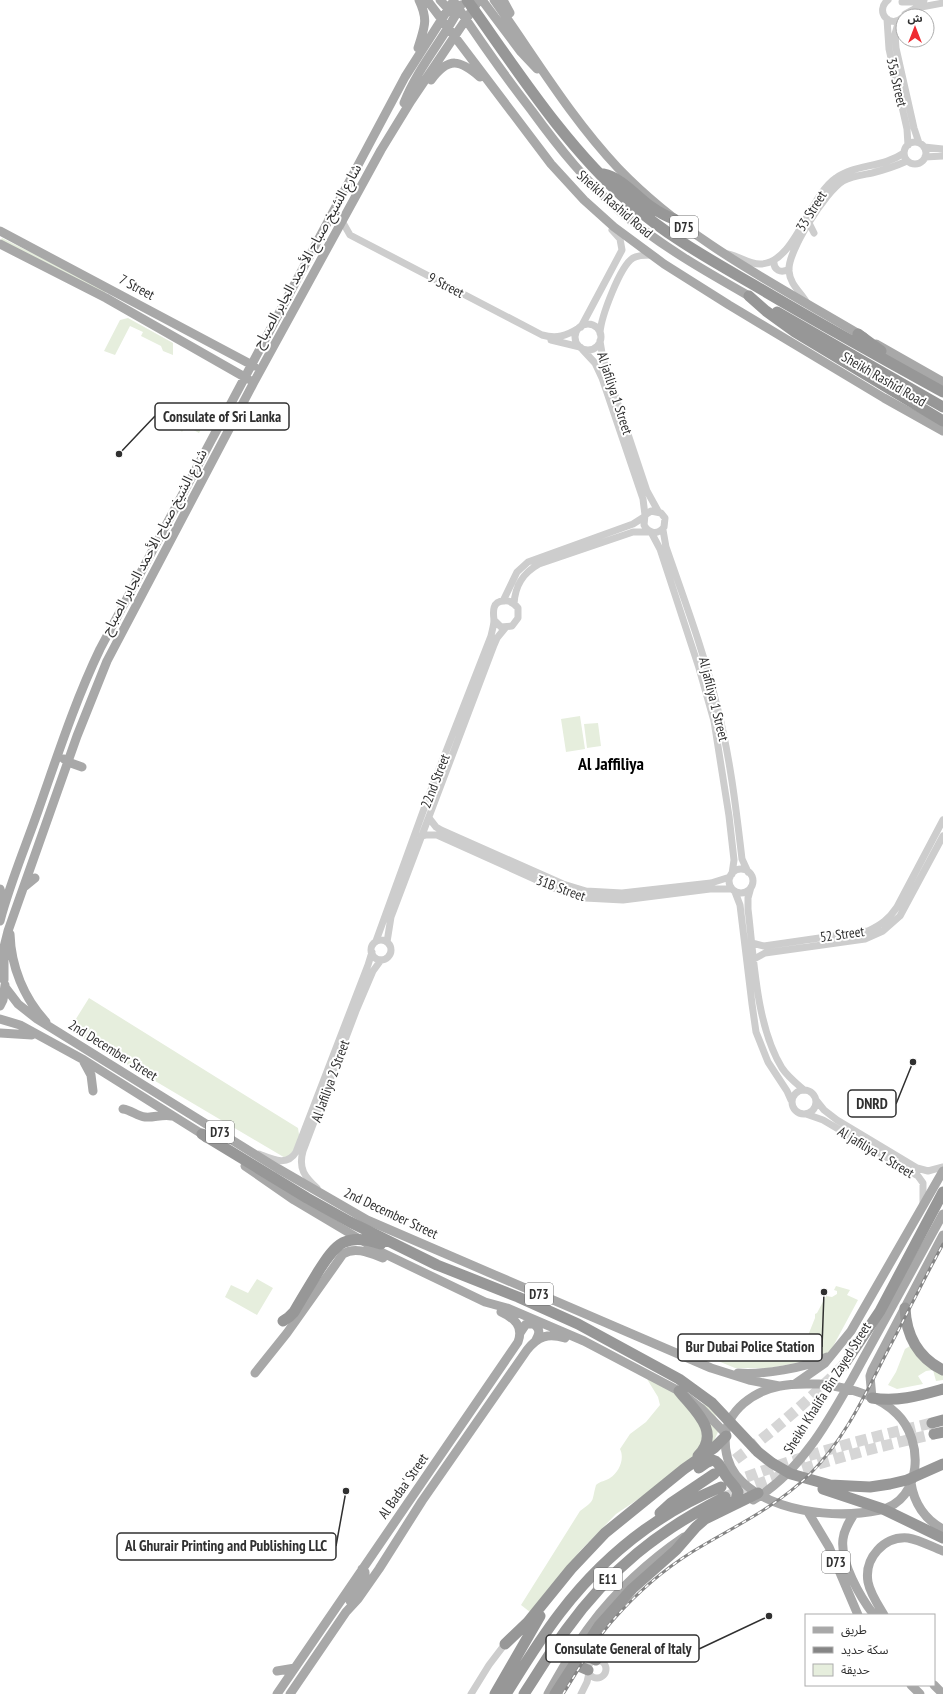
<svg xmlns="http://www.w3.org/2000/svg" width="943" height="1694" font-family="'PT Sans Narrow','Noto Sans Arabic',sans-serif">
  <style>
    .green { fill: #e6eedd }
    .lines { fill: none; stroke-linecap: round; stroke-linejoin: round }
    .highway-tunnel { stroke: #d6d6d6; stroke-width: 11; stroke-dasharray: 11 5.5; stroke-linecap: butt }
    .minor { stroke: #cdcdcd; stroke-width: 7 }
    .major { stroke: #a8a8a8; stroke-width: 9 }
    .highway { stroke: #979797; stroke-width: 11 }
    .rail-casing { stroke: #858585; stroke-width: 3 }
    .rail { stroke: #fff; stroke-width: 1.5; stroke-dasharray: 4.5; stroke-linecap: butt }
    .labels { text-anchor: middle; stroke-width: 4; stroke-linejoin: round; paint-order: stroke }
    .shield { fill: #fff; stroke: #6e6e6e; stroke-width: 1 }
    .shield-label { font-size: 13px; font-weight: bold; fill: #303030 }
    .street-label { font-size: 14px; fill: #303030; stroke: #fff }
    .district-label { font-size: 18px; font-weight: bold; fill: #000; stroke: #fff }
    .leader { fill: none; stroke: #303030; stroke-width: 1.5 }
    .callout-dot { fill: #303030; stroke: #fff; stroke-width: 1.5 }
    .callout { fill: #fff; stroke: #303030; stroke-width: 1.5 }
    .callout-label { font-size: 15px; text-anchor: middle; font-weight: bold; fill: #303030 }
  </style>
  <rect width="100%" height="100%" fill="#fff"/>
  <!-- green -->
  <path class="green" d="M 2,238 L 106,290 L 105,295 L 0,241 Z
    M 128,318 L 173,343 L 173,355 L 163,351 L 161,346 L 141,336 L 143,332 L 130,326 L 115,355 L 104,351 L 120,320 Z
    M 188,412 L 206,420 L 199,433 L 186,426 L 182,432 L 180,430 Z
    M 580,716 L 585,749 L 566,752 L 561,719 Z
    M 598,723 L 601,746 L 587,748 L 584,724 Z
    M 89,998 L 298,1128 L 300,1141 L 287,1159 L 69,1030 Z
    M 257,1279 L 273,1288 L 257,1315 L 225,1297 L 231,1285 L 248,1293 Z
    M 836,1286 L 850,1290 L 847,1295 L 858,1300 L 830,1352 L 821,1358 L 770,1368 L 735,1368 L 679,1345 L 682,1339 L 706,1351 L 803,1348 L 815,1318 L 815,1314 L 817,1313 L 826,1296 L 832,1297 L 837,1294 L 837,1291 L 834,1290 Z
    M 910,1346 L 943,1373 L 943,1380 L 936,1381 L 933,1370 L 926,1371 L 918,1376 L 923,1384 L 897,1389 L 888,1385 L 896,1372 L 905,1349 Z
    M 647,1379 L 708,1406 L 715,1414 L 719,1424 L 718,1432 L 713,1443 L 683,1469 L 616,1514 L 580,1551 L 530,1612 L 521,1605 L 580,1511 C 596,1499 591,1503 596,1485 C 600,1481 606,1481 610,1478 C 619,1472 625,1459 620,1449 L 630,1434 L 646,1422 L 660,1405 L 658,1397 Z"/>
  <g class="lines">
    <!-- highway-tunnel -->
    <path class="highway-tunnel" d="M 722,1469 C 766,1438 805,1404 843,1366
      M 731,1483 C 796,1457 863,1439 932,1423
      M 725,1497 C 793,1469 863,1450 934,1434"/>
    <!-- minor -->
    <path class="minor" d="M 888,0 C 874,11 890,30 903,17
      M 902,2 L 913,2 L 924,0
      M 905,14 L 916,8 L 943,3
      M 887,19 L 889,49 L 907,129 L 908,145
      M 899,20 L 895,34 L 896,48 L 914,128 L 919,143
      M904 153a11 11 0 1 1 22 0a11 11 0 1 1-22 0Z
      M 924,147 L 943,149
      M 925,157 L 943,156
      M 342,221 L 350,235 L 542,335 C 557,339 566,336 579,328
      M 809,223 L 814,233
      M 728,254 C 739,256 748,264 760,264 C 795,264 808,197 836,178 C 855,164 882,168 904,153
      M 774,261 C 773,270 781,274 789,269
      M 807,303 C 801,292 790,285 789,271 C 787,252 826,191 843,181 C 852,176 862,175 872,173 C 884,170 896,166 907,161
      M575 337a13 13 0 1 1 26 0a13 13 0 1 1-26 0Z
      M 581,327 L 622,250 L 620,239 L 612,230
      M 600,333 C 601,317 620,266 633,258 C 638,255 645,255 651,255
      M 551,340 L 580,347
      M 600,341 L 603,359 L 647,491 L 658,511
      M 582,349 L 595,363 L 602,378 L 643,499 L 645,515 L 644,525 C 649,534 658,535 664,527 L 665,518 L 661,513 L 651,511 L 645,515
      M 663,530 L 666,547 C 684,599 704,652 717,706 C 730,756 736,808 742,859 L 748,872
      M 651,532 L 660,549 L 699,668 L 714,721 L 729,816 L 734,860 L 732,874
      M 503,601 L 517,572 L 528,562 L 633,524 L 644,517
      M 514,604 C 515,585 523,573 539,564 L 633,532 L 650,532
      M 429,818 L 436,827 L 441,830 L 563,884 L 586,891 L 622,893 L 711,883 L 730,877
      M 421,836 L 426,835 L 437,835 L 561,891 L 585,898 L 623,900 L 710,889 L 732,889
      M729 881a12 12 0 1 1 24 0a12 12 0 1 1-24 0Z
      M 751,887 L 748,898 L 748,909 C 754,958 756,1026 782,1068 C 788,1077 796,1083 804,1090
      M 735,892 L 740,905 L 752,1004 L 756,1032 L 768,1062 L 787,1091 L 791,1100
      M371 950a10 10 0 1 1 20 0a10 10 0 1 1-20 0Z
      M 376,941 L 429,795 L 491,636 C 492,631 494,625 494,620 C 493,612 492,601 504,601 C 510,600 514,603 518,608 L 518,618 L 512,626 L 501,627 L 494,620
      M 387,942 L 391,917 L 494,645 L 497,638 L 506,627
      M 752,943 L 764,946 L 868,931 C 881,925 889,919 897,907 L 943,820
      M 754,959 L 765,953 L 865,939 L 883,931 L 900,916 L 943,836
      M792 1102a12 12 0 1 1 24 0a12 12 0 1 1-24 0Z
      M 816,1100 L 824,1110 L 837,1120 L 917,1168 L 928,1171 L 943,1167
      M 806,1114 L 823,1120 L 918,1176 L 923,1183 L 923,1204
      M 259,1154 C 272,1159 287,1167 296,1152 L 368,965 L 372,952
      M 317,1188 C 305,1177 298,1169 303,1151 L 356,1011 L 373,971 L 381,960
      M588 1669a9 9 0 1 1 18 0a9 9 0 1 1-18 0Z
      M 471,1694 L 489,1665 L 505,1644
      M 581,1694 L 587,1682 L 589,1673"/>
    <!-- major -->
    <path class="major" d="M 427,0 L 551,164 L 584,200 L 614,227 L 664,264 L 729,305 L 884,398 L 943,431
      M 440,0 L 451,12
      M 453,0 C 478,38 504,75 532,111 C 559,148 587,183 622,213 C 661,246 705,271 749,296
      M 482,0 L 521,52 L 537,69
      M 494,0 C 534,56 570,117 618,168 C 689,242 777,285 864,337
      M 503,0 L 510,13
      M 418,48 C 424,28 429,21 419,0
      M 431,80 C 449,56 460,60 480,77
      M 404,103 C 418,67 444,39 461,5
      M 0,231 L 254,366
      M 0,244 L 106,298 L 248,379
      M 876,344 L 943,382
      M 64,759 L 68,762 L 82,767
      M 24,887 L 35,878
      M 0,889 L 4,904
      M 0,921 C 10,883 25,848 38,811 C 57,757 75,701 100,649 L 405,77 L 454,0
      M 10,934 C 11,967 24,998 46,1022
      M 4,980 L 4,947 L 8,931 L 77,736 L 107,661 L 254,382 L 381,150 L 411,101 L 479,0
      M 5,987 L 18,1004 L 37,1019 L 277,1168 L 367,1220 L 711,1368 L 749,1380 L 779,1386
      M 0,1006 L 3,1000 L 5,985
      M 0,1019 L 20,1025 L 84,1060 L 202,1134 L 206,1138
      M 0,1033 L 32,1035
      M 84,1062 L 91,1075 L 93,1091
      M 123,1109 C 131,1110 137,1116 145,1117 C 154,1118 162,1114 172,1116
      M 245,1166 L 294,1200 L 383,1253 L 485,1302 L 507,1308 L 584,1341 L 679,1391 L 702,1409 L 726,1434
      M 520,1333 L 526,1324 L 534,1324 C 540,1329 540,1333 536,1340
      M 255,1373 L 287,1333 L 343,1254 C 355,1246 370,1253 383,1258
      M 738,1373 C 762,1375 806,1368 827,1357
      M 795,1384 L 825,1363 L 851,1331 L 943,1171
      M 819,1384 C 846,1387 877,1394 897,1414 C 924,1440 923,1500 880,1510 C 836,1519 767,1513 736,1475 C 728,1465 725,1451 725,1438 C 727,1410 754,1391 780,1386 C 793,1383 806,1384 819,1384 Z
      M 872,1398 L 870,1376 L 872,1370 L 943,1235
      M 911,1483 C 914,1503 925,1520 943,1529
      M 753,1500 C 807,1469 839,1402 868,1350 C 893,1305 918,1259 943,1214
      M 808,1512 L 829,1547 L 858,1615
      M 854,1514 C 849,1522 844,1530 843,1539 C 840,1562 860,1597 874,1615
      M 350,1601 L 365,1575 L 365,1572 L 362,1569
      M 884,1615 C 878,1605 870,1593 868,1582 C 864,1558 884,1536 908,1538 C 920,1540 932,1547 943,1551
      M 277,1671 L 295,1668
      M 911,1685 L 920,1694
      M 934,1685 L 943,1694
      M 277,1694 L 518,1342 C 524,1326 514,1318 501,1312
      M 290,1694 L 346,1612 L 358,1599 L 379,1569 L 422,1501 L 527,1350 C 538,1336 548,1333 565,1338
      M 548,1694 C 561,1671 574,1647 590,1626 C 615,1592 650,1560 684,1537"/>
    <!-- highway -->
    <path class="highway" d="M 467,0 C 517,70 565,146 630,203 C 667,236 711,260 754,285 C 816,322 880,357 943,392
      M 603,174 C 622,178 635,195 650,206 C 657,211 665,216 674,219
      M 749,296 L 766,311 L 795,332 L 943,421
      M 777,312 L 943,407
      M 858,334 L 881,351
      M 202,1134 L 307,1198 L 350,1222 L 437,1265 L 518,1297 L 578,1324 L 679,1379 L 712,1403 L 758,1452 L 772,1463 L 791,1474 L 830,1485 L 870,1487 L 890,1484 L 907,1480 L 943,1464
      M 905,1308 C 906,1335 918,1358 943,1370
      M 283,1321 L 289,1317 L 294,1312 C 302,1298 310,1285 318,1272 C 336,1243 346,1232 381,1244
      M 843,1366 L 880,1311 L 943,1192
      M 679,1391 C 694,1410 722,1432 698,1456
      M 872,1398 C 898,1402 918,1396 943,1389
      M 932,1423 L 943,1420
      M 934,1434 L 943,1432
      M 699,1468 C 717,1454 716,1461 726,1476 C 730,1482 735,1486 738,1492 L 736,1500 L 730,1504
      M 823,1489 L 883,1509 L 943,1538
      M 660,1513 L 671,1503 L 714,1474
      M 505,1644 L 528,1622 L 571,1569 L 605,1533 L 684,1469 L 714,1448 L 726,1436
      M 585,1648 L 590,1657 L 596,1660
      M 574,1664 L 588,1670
      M 495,1694 L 540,1616
      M 506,1694 C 523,1667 540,1639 560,1613 C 602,1558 656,1514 721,1487
      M 524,1694 C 538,1673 551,1651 566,1630 C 609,1570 659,1530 725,1497
      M 555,1694 L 599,1626 L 632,1589 L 676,1550 L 696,1527 L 705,1519 L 758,1493"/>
    <!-- rail casing -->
    <g class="rail-casing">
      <path id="rail" d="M 563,1694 C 579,1669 594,1641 614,1619 C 636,1594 663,1570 692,1552 C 733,1527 775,1508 810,1474 C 844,1440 864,1397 886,1354 C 905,1318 923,1281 943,1244"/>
    </g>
    <!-- rail -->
    <use href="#rail" class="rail"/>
  </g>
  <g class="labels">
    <!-- shield labels -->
    <g class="shield">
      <rect x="670" y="216" width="28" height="22" rx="3"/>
      <rect x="206" y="1121" width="28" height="22" rx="3"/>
      <rect x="525" y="1283" width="28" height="22" rx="3"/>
      <rect x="822" y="1551" width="28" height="22" rx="3"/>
      <rect x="594" y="1568" width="28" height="22" rx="3"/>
    </g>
    <g class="shield-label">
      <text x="684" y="232">D75</text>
      <text x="220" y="1137">D73</text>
      <text x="539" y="1299">D73</text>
      <text x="836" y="1567">D73</text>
      <text x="608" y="1584">E11</text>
    </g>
    <!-- street labels -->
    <g class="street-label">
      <text transform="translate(897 82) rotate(77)" y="5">35a Street</text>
      <text transform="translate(615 204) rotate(41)" y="5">Sheikh Rashid Road</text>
      <text transform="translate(811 211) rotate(-58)" y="5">33 Street</text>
      <text transform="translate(307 256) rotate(-61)" y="5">شارع الشيخ صباح الأحمد الجابر الصباح</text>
      <text transform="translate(446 285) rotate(27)" y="5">9 Street</text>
      <text transform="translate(137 287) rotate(28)" y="5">7 Street</text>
      <text transform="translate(884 379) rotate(30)" y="5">Sheikh Rashid Road</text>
      <text transform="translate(615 393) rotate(72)" y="5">Al jafiliya 1 Street</text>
      <text transform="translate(154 542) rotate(-62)" y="5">شارع الشيخ صباح الأحمد الجابر الصباح</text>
      <text transform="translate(714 699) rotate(76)" y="5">Al jafiliya 1 Street</text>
      <text transform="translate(435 781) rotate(-69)" y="5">22nd Street</text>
      <text transform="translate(561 888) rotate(20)" y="5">31B Street</text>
      <text transform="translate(842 934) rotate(-8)" y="5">52 Street</text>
      <text transform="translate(113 1050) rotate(32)" y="5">2nd December Street</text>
      <text transform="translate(330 1081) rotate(-70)" y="5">Al Jafiliya 2 Street</text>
      <text transform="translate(876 1152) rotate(31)" y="5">Al jafiliya 1 Street</text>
      <text transform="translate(391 1213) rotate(25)" y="5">2nd December Street</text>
      <text transform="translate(827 1388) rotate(-58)" y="5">Sheikh Khalifa Bin Zayed Street</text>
      <text transform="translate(403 1486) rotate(-55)" y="5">Al Badaa' Street</text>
    </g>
    <!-- district labels -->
    <g class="district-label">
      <text x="611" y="770">Al Jaffiliya</text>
    </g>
  </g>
  <!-- callouts -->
  <path class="leader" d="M119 454L155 416M913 1062L896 1104M824 1292L822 1347M346 1491L336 1546M769 1616L699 1649"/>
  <g class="callout-dot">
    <circle cx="119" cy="454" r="4"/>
    <circle cx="913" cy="1062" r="4"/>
    <circle cx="824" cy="1292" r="4"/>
    <circle cx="346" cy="1491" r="4"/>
    <circle cx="769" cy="1616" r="4"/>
  </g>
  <g class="callout">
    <rect x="155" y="403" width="134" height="27" rx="4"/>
    <rect x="848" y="1090" width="48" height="27" rx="4"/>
    <rect x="678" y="1334" width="144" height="27" rx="4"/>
    <rect x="117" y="1533" width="219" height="27" rx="4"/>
    <rect x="546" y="1635" width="153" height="27" rx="4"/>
  </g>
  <g class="callout-label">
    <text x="222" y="422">Consulate of Sri Lanka</text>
    <text x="872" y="1109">DNRD</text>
    <text x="750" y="1352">Bur Dubai Police Station</text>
    <text x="226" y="1551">Al Ghurair Printing and Publishing LLC</text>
    <text x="623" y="1654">Consulate General of Italy</text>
  </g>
  <!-- legend -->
  <rect x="805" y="1614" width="130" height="72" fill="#ffffff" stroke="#acacac"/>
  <rect x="813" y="1627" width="20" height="6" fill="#a8a8a8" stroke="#acacac"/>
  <text x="841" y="1634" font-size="12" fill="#303030">طريق</text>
  <rect x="813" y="1647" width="20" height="6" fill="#858585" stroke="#acacac"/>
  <text x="841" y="1654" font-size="12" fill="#303030">سكة حديد</text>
  <rect x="813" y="1664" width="20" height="12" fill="#e6eedd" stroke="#acacac"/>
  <text x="841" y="1674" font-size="12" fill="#303030">حديقة</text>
  <!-- north arrow -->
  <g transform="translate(915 28)"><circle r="19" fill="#ffffff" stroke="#acacac"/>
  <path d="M0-3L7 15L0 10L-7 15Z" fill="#ef2a31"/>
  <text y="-6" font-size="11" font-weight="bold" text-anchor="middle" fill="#303030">ش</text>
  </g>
</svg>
